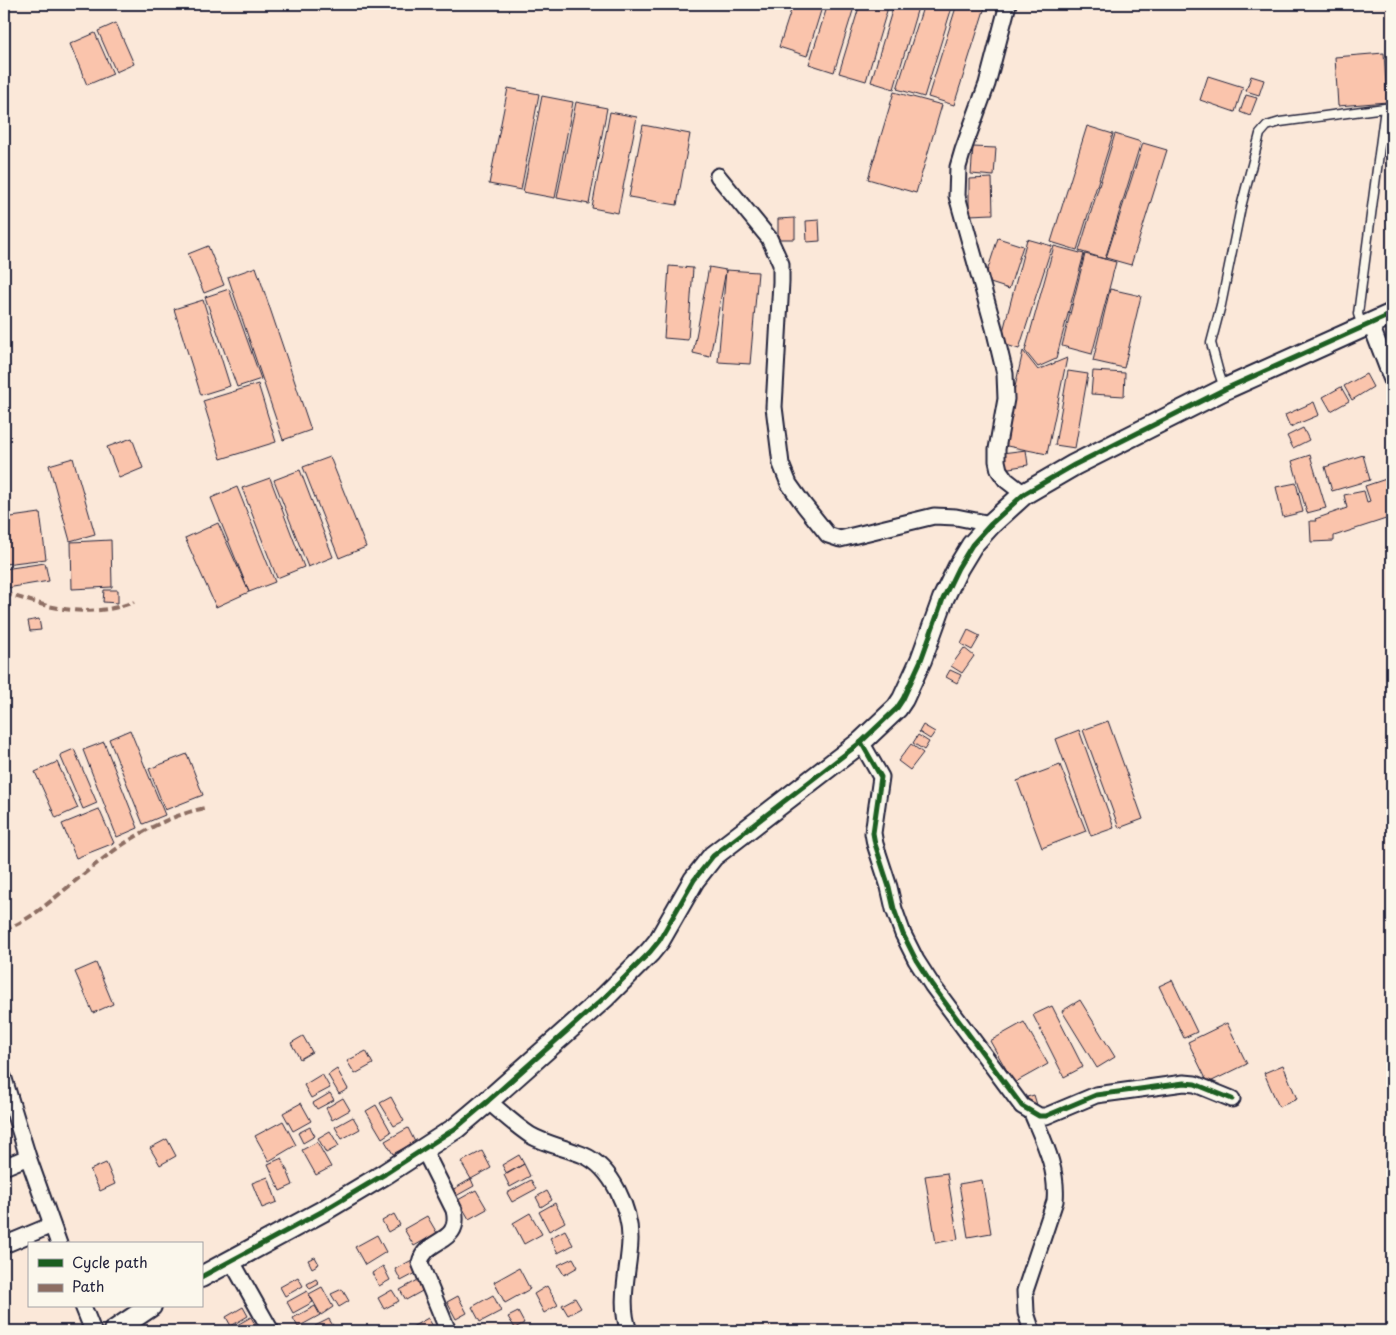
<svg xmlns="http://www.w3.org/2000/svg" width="1396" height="1335" viewBox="0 0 1396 1335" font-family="'Playpen Sans',sans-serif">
<rect width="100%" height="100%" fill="#fbe8d9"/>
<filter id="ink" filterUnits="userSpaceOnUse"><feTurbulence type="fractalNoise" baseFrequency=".02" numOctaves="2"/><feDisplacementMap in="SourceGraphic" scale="10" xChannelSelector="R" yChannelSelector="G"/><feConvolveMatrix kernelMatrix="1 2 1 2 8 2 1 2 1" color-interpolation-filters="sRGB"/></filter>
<g filter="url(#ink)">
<!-- building -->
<path fill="#fac4ac" stroke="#22223b" d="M793 4H823L807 56 779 47Z
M828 4H855L834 72 809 64Z
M860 4H889L866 81 839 73Z
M894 4H919L894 89 871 82Z
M924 4H953L924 97 897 89Z
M957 4H986L954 105 928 97Z
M116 23 134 64 116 72 98 31Z
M95 33 113 74 87 85 70 44Z
M1384 53 1387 102 1338 106 1335 57Z
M1208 76 1243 87 1235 112 1200 100Z
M1251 76 1264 80 1259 95 1246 91Z
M508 88 539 94 521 190 489 184Z
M894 92 942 105 916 193 868 179Z
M1246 95 1257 98 1250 116 1240 112Z
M542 96 573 102 555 198 523 192Z
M576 102 607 108 589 204 557 198Z
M610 112 637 117 618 213 592 208Z
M643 125 690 134 677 205 629 197Z
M1087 126 1113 134 1077 250 1051 242Z
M1115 134 1141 142 1105 259 1079 251Z
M1143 143 1167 150 1131 265 1106 258Z
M973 147 996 148 994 176 971 174Z
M992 178 993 214 969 215V179Z
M795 218V239H778V219Z
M819 220 820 241 807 242 806 221Z
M998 238 1023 246 1009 289 984 281Z
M1027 239 1052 246 1019 349 1000 343Z
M208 246 224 285 204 293 188 254Z
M1054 246 1084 254 1056 359 1038 367 1025 351Z
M1085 254 1116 262 1092 354 1062 346Z
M669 266 693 268 688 340 664 338Z
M256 267 311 430 283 440 228 277Z
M709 267 726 270 710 357 693 353Z
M726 270 758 272 750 364 718 362Z
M229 289 261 379 237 387 205 297Z
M1110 289 1141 296 1124 368 1093 361Z
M203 300 230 386 201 395 174 309Z
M1023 351 1038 370 1067 358 1047 454 1002 445Z
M1068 371 1088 374 1075 448 1055 445Z
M1093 371 1125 373 1124 396 1091 394Z
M1366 374 1373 387 1352 400 1344 386Z
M258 384 276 442 221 459 203 401Z
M1341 387 1349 401 1331 411 1323 397Z
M1314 402 1319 415 1290 427 1285 415Z
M1303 428 1309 440 1293 448 1287 436Z
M132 438 143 468 119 478 107 447Z
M1026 450 1028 465 1003 469 1002 453Z
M1310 455 1326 508 1307 513 1292 461Z
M1363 455 1370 480 1332 491 1325 467Z
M330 457 366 547 339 558 303 467Z
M73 458 95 534 70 541 49 465Z
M300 470 333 557 308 567 274 480Z
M1392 477V517L1334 536V541L1311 542 1310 521H1316L1315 519 1347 508 1344 495 1364 491 1367 502 1370 501 1365 486Z
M270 478 304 567 277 578 242 488Z
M1296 483 1303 512 1283 517 1276 487Z
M237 487 275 582 249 592 211 498Z
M40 513 46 559 5 564 4 518Z
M218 523 249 592 216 607 185 538Z
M111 540 112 587 72 589 71 542Z
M45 563 49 581 7 588 4 569Z
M104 590H118V603L103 602Z
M39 619 41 630 30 631 28 621Z
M968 630 980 636 972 650 961 644Z
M964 648 974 656 962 673 951 666Z
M950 670 961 675 957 683 946 677Z
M1108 721 1143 819 1119 828 1083 730Z
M923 725 935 732 930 739 919 732Z
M130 730 165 815 143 824 109 739Z
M1079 730 1114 828 1091 836 1056 739Z
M918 735 929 742 924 750 913 743Z
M104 742 138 828 117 837 83 750Z
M911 744 923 753 910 770 898 761Z
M74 749 97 803 83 809 60 755Z
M187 754 203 795 165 810 149 769Z
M57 762 78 808 56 818 35 772Z
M1060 765 1086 831 1042 848 1017 781Z
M99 809 114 843 76 858 62 824Z
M96 963 113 1004 93 1013 75 972Z
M1172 980 1197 1032 1184 1038 1159 986Z
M1080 1000 1115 1057 1097 1068 1062 1011Z
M1052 1006 1083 1067 1064 1077 1033 1015Z
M1024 1022 1048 1064 1014 1083 990 1041Z
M1227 1023 1247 1064 1208 1083 1188 1042Z
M303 1036 312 1052 300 1059 291 1043Z
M366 1051 373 1064 355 1074 347 1061Z
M1283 1065 1297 1099 1279 1107 1264 1073Z
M337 1069 348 1089 339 1094 328 1075Z
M322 1074 330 1088 311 1098 304 1085Z
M330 1093 334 1100 317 1109 313 1103Z
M1034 1095 1037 1105 1029 1106 1027 1097Z
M391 1097 404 1121 394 1126 380 1103Z
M343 1098 350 1110 332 1120 326 1108Z
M301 1103 311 1121 293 1131 283 1113Z
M376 1105 391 1132 382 1138 366 1111Z
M353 1117 360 1129 342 1139 335 1127Z
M283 1121 296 1145 269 1161 255 1136Z
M310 1127 315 1136 303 1143 298 1133Z
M408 1128 415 1142 393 1154 385 1141Z
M330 1131 339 1146 326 1153 318 1138Z
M167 1139 176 1156 160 1165 150 1148Z
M317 1142 331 1167 316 1175 302 1150Z
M482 1151 491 1168 471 1179 461 1162Z
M519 1155 524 1164 507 1174 502 1165Z
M282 1158 293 1185 280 1191 268 1164Z
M106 1163 115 1184 100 1191 90 1170Z
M524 1164 530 1176 510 1187 504 1175Z
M947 1173 958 1239 936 1243 925 1176Z
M268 1177 277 1202 262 1208 252 1183Z
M471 1179 474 1186 456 1196 452 1190Z
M531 1180 536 1189 512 1202 507 1193Z
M982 1180 991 1233 968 1237 959 1184Z
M476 1190 487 1209 469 1219 458 1200Z
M547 1191 552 1200 541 1207 536 1197Z
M555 1203 565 1222 549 1231 539 1212Z
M530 1213 542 1234 524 1244 513 1223Z
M394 1214 400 1225 388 1232 382 1221Z
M427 1216 437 1233 414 1246 404 1229Z
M565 1230 573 1245 558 1253 550 1238Z
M377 1235 386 1252 365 1265 355 1247Z
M315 1257 319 1264 312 1268 308 1260Z
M573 1258 578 1267 564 1275 558 1265Z
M412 1260 418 1272 401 1281 395 1269Z
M383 1266 390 1280 379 1286 372 1273Z
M519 1268 530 1289 505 1303 494 1282Z
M298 1277 303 1286 285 1296 280 1287Z
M316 1279 319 1284 310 1289 307 1284Z
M418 1280 424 1290 406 1300 400 1290Z
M547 1286 558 1305 544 1313 534 1294Z
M322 1287 333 1307 321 1315 309 1294Z
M342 1289 349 1301 339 1307 331 1294Z
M392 1290 399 1301 384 1309 378 1298Z
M307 1291 313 1302 293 1313 287 1302Z
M493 1295 501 1311 480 1322 472 1307Z
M458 1296 467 1313 456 1319 447 1302Z
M575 1298 581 1308 568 1315 562 1305Z
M315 1306 320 1315 298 1327 293 1318Z
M243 1307 248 1316 231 1326 226 1317Z
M518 1312 524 1323 515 1328 508 1317Z
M251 1317 258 1330 231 1331 230 1329Z
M428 1318 436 1331H405Z
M329 1319 336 1331H318L315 1326Z"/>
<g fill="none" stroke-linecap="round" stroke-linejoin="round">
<defs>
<path id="lane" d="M1362 326 1358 314 1385 108
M1224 388 1219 373 1211 343 1221 305 1241 207 1260 134 1267 126 1280 122 1392 107"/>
<path id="street" d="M1008 4 987 84 963 150 958 167 957 196 994 328 1005 374 1006 399 997 449V461L999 470 1006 480 1024 494
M718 176 769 238 781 264V282L774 407 781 464 789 484 804 505 828 535 840 539 934 516 956 517 991 524
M1371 325 1392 380
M861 742 881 777 873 833 875 844 889 887 894 909 903 934 916 960 932 985 1022 1106 1039 1116H1046L1096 1095 1184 1083 1195 1084 1232 1099
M4 1079 28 1157 59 1244
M488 1101C501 1112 515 1125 530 1135 545 1144 566 1148 583 1155 612 1167 631 1210 630 1241 629 1271 618 1302 629 1331
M1032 1113C1044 1142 1058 1169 1055 1201L1025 1291 1026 1313 1032 1331
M424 1150 454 1210C462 1245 425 1237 420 1263L448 1331
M4 1167 28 1157
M4 1245 52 1225
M231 1260 271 1331
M83 1306 93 1331"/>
<path id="secondary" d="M201 1277 323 1211 385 1174 456 1128 488 1101 605 997 650 952 659 941 694 880 713 856 861 742 897 708 903 699 921 660 943 599 958 568 972 545 991 524 1024 494 1074 465 1225 389 1392 314
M114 1331 151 1306"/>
</defs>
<!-- lane casing -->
<use href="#lane" stroke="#22223b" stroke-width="11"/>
<!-- street casing -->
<use href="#street" stroke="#22223b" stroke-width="19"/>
<!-- secondary casing -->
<use href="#secondary" stroke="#22223b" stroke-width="24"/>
<!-- lane -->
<use href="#lane" stroke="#fbf7ec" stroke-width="8"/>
<!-- street -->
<use href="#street" stroke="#fbf7ec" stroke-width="15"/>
<!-- secondary -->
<use href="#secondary" stroke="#fbf7ec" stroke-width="20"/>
<!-- quiet -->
<path stroke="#8d6e63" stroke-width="4" stroke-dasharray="8 4" stroke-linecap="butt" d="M4 594C21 597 37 604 53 607 81 613 108 612 134 602
M4 930C33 919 55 897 79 878 116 847 157 818 205 808"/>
<defs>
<path id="cycleway" d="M861 742 881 777 873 833 875 844 889 887 894 909 903 934 916 960 932 985 1022 1106 1039 1116H1046L1096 1095 1184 1083 1195 1084 1232 1099
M201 1277 323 1211 385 1174 456 1128 488 1101 605 997 650 952 659 941 694 880 713 856 861 742 897 708 903 699 921 660 943 599 958 568 972 545 991 524 1024 494 1074 465 1225 389 1392 314"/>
</defs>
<!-- cycleway casing -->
<use href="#cycleway" stroke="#fbf7ec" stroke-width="8"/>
<!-- cycleway -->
<use href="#cycleway" stroke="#1b5e20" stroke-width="5"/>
</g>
</g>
<!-- margin -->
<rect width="1396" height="1335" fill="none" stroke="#fbf7ec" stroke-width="20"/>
<rect x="10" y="10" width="1376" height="1315" fill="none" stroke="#22223b" stroke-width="2" filter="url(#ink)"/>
<!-- legend -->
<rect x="28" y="1242" width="175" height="65" fill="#fbf7ec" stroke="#a4a2a5"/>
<rect x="38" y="1259" width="25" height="8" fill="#1b5e20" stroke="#a4a2a5"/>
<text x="72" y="1268" font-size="15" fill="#22223b">Cycle path</text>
<rect x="38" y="1284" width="25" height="8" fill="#8d6e63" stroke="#a4a2a5"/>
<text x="72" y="1292" font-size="15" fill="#22223b">Path</text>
</svg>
